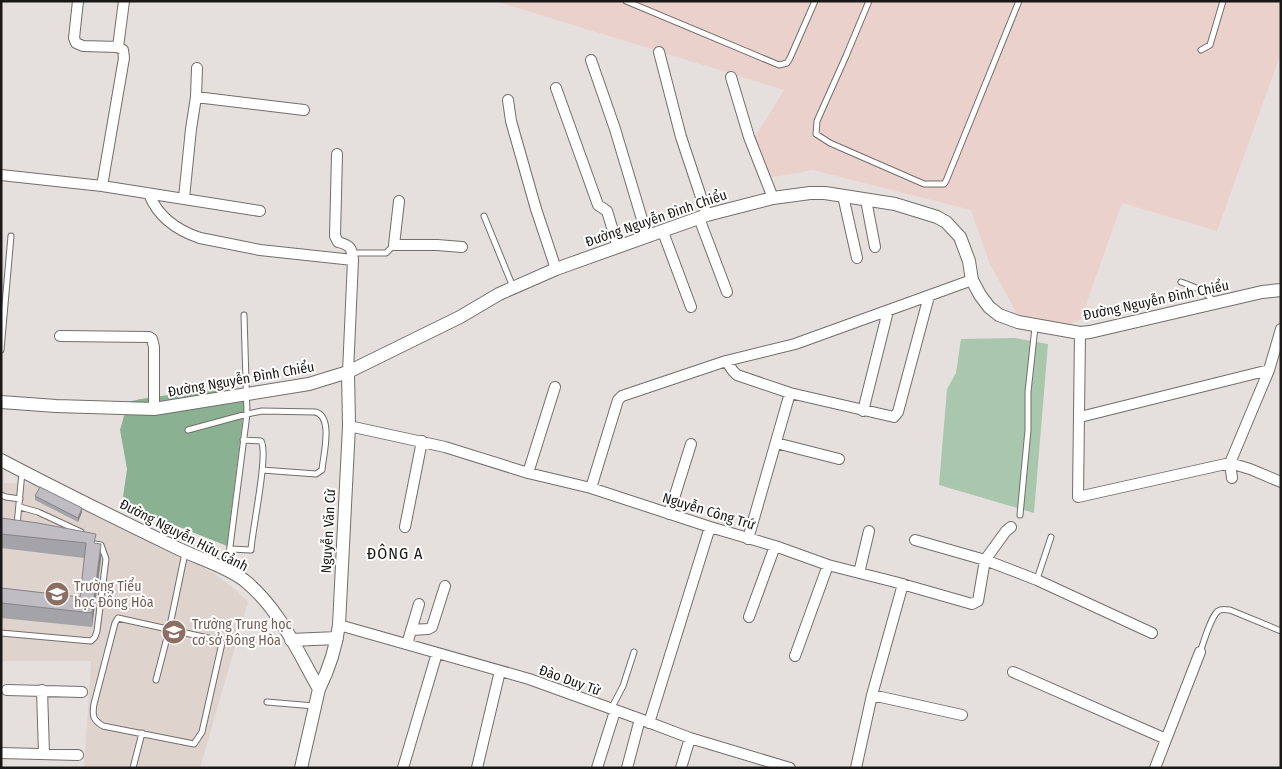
<svg xmlns="http://www.w3.org/2000/svg" width="1282" height="769" viewBox="0 0 1282 769" font-family="'Fira Sans Condensed',sans-serif">
<rect width="100%" height="100%" fill="#e5e0de"/>
<!-- industrial -->
<path fill="#ebd1cc" d="M495 1H1281V53L1217 231 1122 203 1081 319 1065 327 1018 316 989 262 971 210 813 170 768 178 749 146 784 90Z"/>
<!-- built -->
<path fill="#dfd3cd" d="M1 470 4 471V483L32 484 119 527 152 539 215 574 232 587 248 602 200 768H84L91 661H1Z"/>
<!-- green -->
<path fill="#a8c7ad" d="M1015 338 1048 344 1034 513 939 485 947 389 956 373 961 339Z"/>
<!-- forest -->
<path fill="#8ab292" d="M216 389 245 401 227 546 122 504 127 469 120 430 128 402C156 394 187 395 216 389Z"/>
<g fill="none" stroke-linecap="round" stroke-linejoin="round">
<defs>
<path id="service" d="M626 1 779 65 787 63 790 58 815 1
M869 1 846 56 817 121 816 134 830 143 924 184H944L946 181 1019 1
M1201 50 1210 45 1223 1
M484 216 513 287
M352 253H386L394 245
M1181 282C1195 287 1206 291 1215 303
M1 350 11 236
M188 430 247 414 262 411 315 412C334 416 323 456 322 470L316 474 262 470
M1 495 6 497 20 499
M20 507 38 512 81 532
M1020 515 1028 430V392L1035 327
M17 525 22 472
M230 549 251 550C252 530 269 453 261 441L243 440
M227 570 247 414 244 315
M1037 579 1051 537
M118 618 217 640 222 643 202 732 194 744 103 726C93 720 92 716 94 704L115 623Z
M1 633 91 641 95 637 97 631 106 559 101 545 95 544
M1200 652C1204 642 1210 618 1218 611 1222 608 1226 610 1230 610L1281 631
M156 680 169 630 185 553
M267 702 314 706
M611 709 623 686 634 652
M133 768 142 733"/>
<path id="minor" d="M78 1 74 38 76 43 83 46 118 47 124 1
M659 52 681 137 707 215
M591 60 615 129 647 236
M731 77 749 137 773 198
M556 88 598 205 607 211 618 247
M196 97 197 68
M508 100 511 121 536 209 556 269
M337 154 335 236 338 242C350 245 352 248 353 260L348 372
M1 175 102 186 260 211
M102 186 124 58 123 50 118 47
M149 194C158 217 176 230 200 238L260 250 353 260
M843 196 857 258
M184 198 191 129 196 97 304 110
M866 200 875 247
M399 201 394 245H437L462 247
M699 218 727 292
M663 232 691 307
M1080 333 1078 497 1230 463 1250 469 1281 482
M60 336 149 337 152 339 154 347V409
M726 361 733 371 737 375 790 393 894 417 898 412 929 296
M863 411 888 311
M1080 417 1269 370
M349 426 445 447 528 473 591 488 710 527 775 546 828 565 895 582 972 604 978 601 985 560 1006 531 1011 527
M776 443 839 459
M528 473 555 387
M1232 478 1230 463 1269 370 1281 329
M591 488 618 400 622 396 726 361 795 344 972 280
M669 514 691 444
M405 527 422 441
M748 539 790 393
M915 540 985 560 1037 580 1152 633
M859 573 869 531
M749 617 775 546
M339 625 529 679 640 719 690 738 790 768
M411 630 428 629 432 627 445 586
M407 644 419 604
M795 656 828 565
M1013 672 1166 739
M7 690 82 692
M42 690 44 754
M872 695 962 715
M649 723 710 527
M1 753 78 755
M403 768 437 653
M477 768 500 671
M597 768 615 711
M627 768 640 719
M681 768 690 738
M856 768 872 695 903 584
M1155 768 1200 652"/>
<path id="tertiary" d="M1 402 56 406 154 409 309 384 348 372 460 317 499 294 556 269 707 215 773 198 810 193H825L895 204 937 217 946 222 960 237 969 261 972 280 980 295 989 307 999 315 1018 322 1080 333 1090 332 1262 292 1281 290
M1 460C60 491 119 520 179 549 200 559 225 566 244 580 279 608 298 652 319 689L301 768
M291 640 337 638
M319 689C329 669 336 647 339 625L349 426 348 372"/>
</defs>
<!-- service casing -->
<use href="#service" stroke="#726e6c" stroke-width="7"/>
<!-- minor casing -->
<use href="#minor" stroke="#726e6c" stroke-width="12"/>
<!-- tertiary casing -->
<use href="#tertiary" stroke="#726e6c" stroke-width="14"/>
<!-- service -->
<use href="#service" stroke="#fff" stroke-width="5"/>
<!-- minor -->
<use href="#minor" stroke="#fff" stroke-width="10"/>
<!-- tertiary -->
<use href="#tertiary" stroke="#fff" stroke-width="12"/>
</g>
<!-- wall -->
<path fill="#a4a3a7" d="M35 496 82 512 78 522 35 500Z
M1 518 96 544 101 559 92 627 1 618V588L80 597 84 558 1 548Z"/>
<!-- shaded-wall -->
<path fill="#868488" d="M82 508V512L78 522V518Z
M101 544V559L92 627V613Z"/>
<!-- building -->
<path fill="#bfbdc2" stroke="#868488" d="M40 487 82 508 78 518 35 496Z
M1 518 38 523 96 534 94 543 101 544 92 613 1 603V588L80 597 86 543 1 534Z"/>
<!-- icons -->
<defs>
<symbol id="school-disc" viewBox="-11 -11 22 22"><circle r="9.5" fill="#8d6e63" stroke="#fff"/><path d="M0-5L7-2L0 1L-7-2ZM-4 1L0 2.5L4 1V4Q0 6-4 4Z" fill="#fff"/></symbol>
</defs>
<g fill-rule="evenodd">
<use href="#school-disc" x="43" y="580" width="28" height="28"/>
<use href="#school-disc" x="160" y="618" width="28" height="28"/>
</g>
<g text-anchor="middle" stroke-width="4" stroke-linejoin="round" paint-order="stroke">
<!-- street labels -->
<g font-size="14" fill="#1a1817" stroke="#fff">
<text transform="translate(656 218) rotate(-19)" y="5">Đường Nguyễn Đình Chiểu</text>
<text transform="translate(1156 300) rotate(-12)" y="5">Đường Nguyễn Đình Chiểu</text>
<text transform="translate(241 379) rotate(-10)" y="5">Đường Nguyễn Đình Chiểu</text>
<text transform="translate(709 511) rotate(17)" y="5">Nguyễn Công Trứ</text>
<text transform="translate(328 531) rotate(-87)" y="5">Nguyễn Văn Cừ</text>
<text transform="translate(184 535) rotate(27)" y="5">Đường Nguyễn Hữu Cảnh</text>
<text transform="translate(570 680) rotate(20)" y="5">Đào Duy Từ</text>
</g>
<!-- education labels -->
<g font-size="14" fill="#785e54" stroke="#fff" text-anchor="start">
<text x="74" y="591">Trường Tiểu<tspan x="74" dy="16">học Đông Hòa</tspan></text>
<text x="192" y="629">Trường Trung học<tspan x="192" dy="16">cơ sở Đông Hòa</tspan></text>
</g>
<!-- quarter labels -->
<g font-size="16" letter-spacing="1" fill="#1a1817" stroke="#fff">
<text x="395" y="559">ĐÔNG A</text>
</g>
</g>
<!-- border -->
<rect width="1282" height="769" fill="none" stroke="#1a1817" stroke-width="5"/>
</svg>
